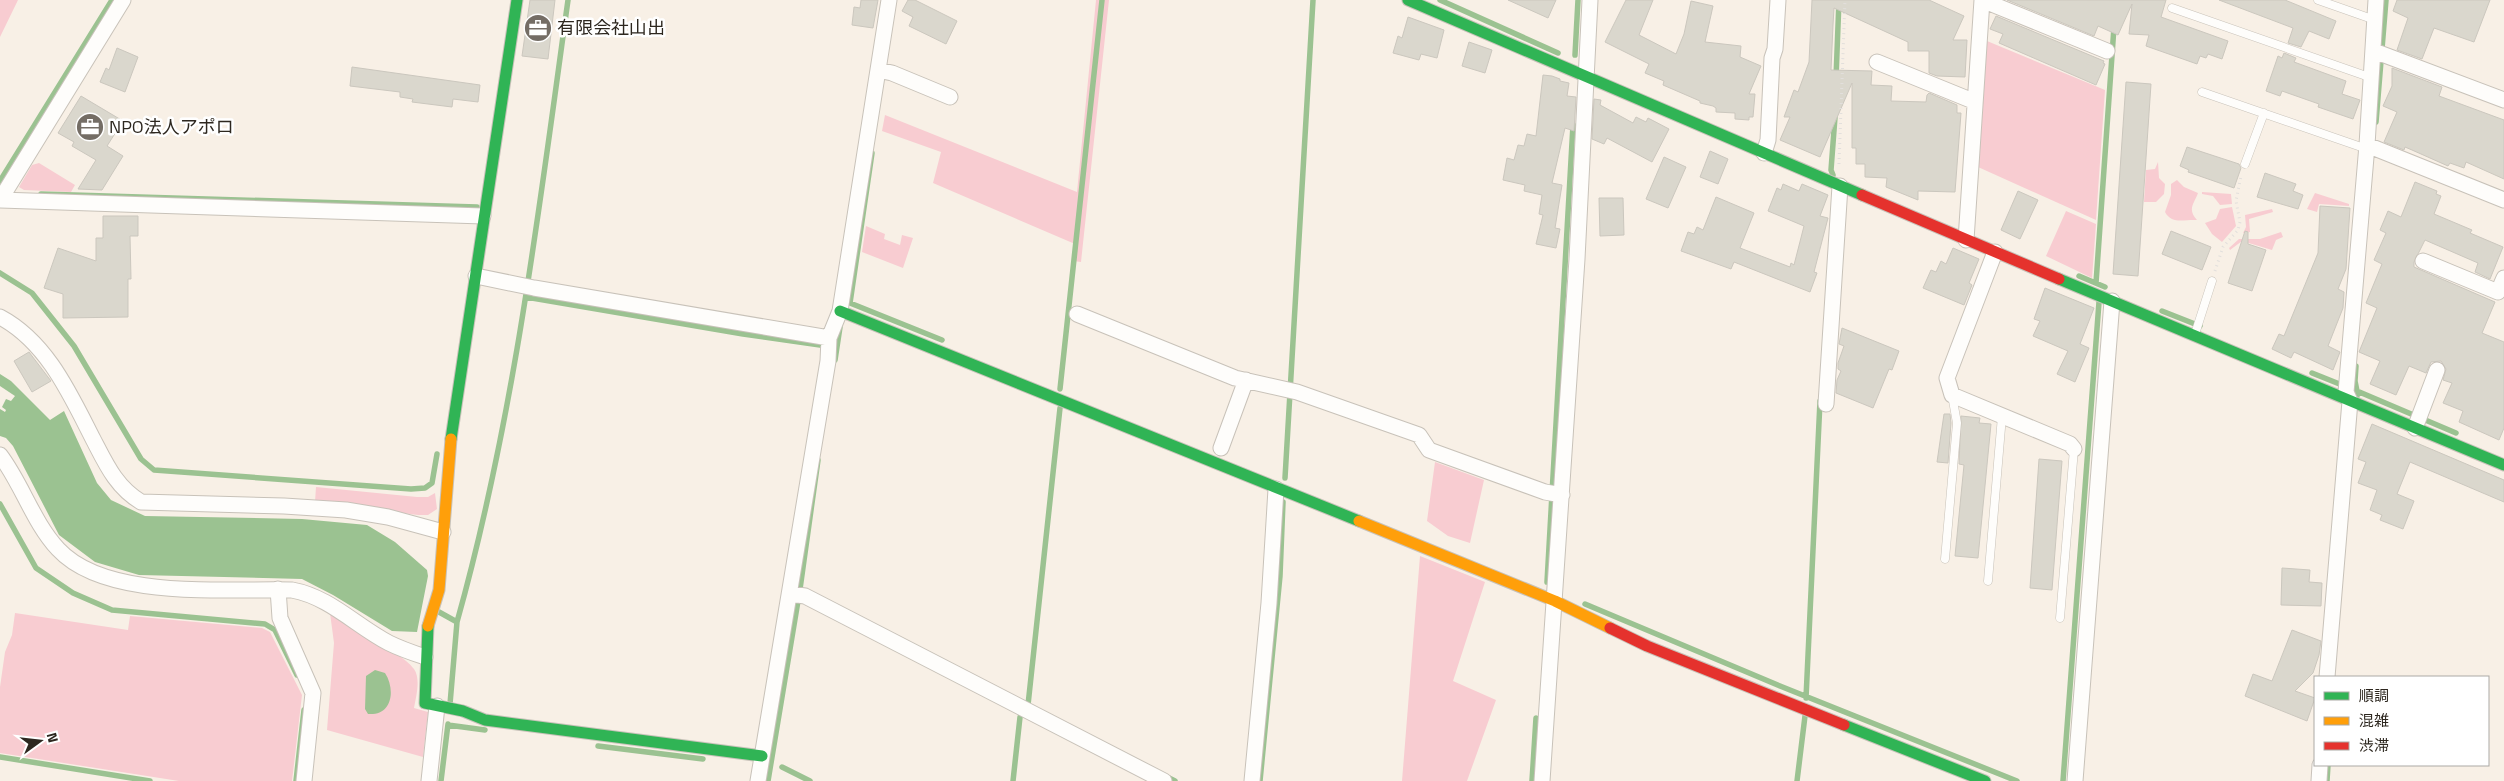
<svg xmlns="http://www.w3.org/2000/svg" width="2504" height="781" viewBox="0 0 2504 781" font-family="'Titillium Web','Noto Sans JP',sans-serif">
<rect width="100%" height="100%" fill="#f8f0e6"/>
<!-- green -->
<path fill="#f8ccd1" d="M0 0H18L0 37Z
M1096 0H1109L1081 262 1073 261 1075 244 933 183 941 152 882 131 885 115 1077 192Z
M1987 41 2105 90 2096 220 1978 167Z
M2158 162 2159 178 2165 184 2164 194 2156 202H2144L2146 170 2155 169Z
M39 163 75 185 71 192 24 190 19 187 32 165Z
M2177 180 2184 187 2198 193C2194 204 2187 209 2197 220 2185 219 2172 225 2165 212L2171 195V184Z
M2202 192 2231 194 2232 204 2220 205 2213 196 2202 194Z
M2315 193 2349 204V206L2319 204 2317 212 2307 209Z
M2232 207 2236 226 2222 242 2212 234 2205 223 2216 219 2220 209Z
M2272 209 2273 212 2249 219 2250 232 2243 233 2246 227 2245 215Z
M2066 211 2096 224 2092 278 2046 256Z
M866 226 885 234 884 239 900 245 902 235 913 238 903 268 862 252Z
M2281 232 2283 237 2276 240 2272 250 2242 241 2230 250 2229 248 2239 239H2260Z
M1435 462 1484 480 1470 543 1448 536 1427 521Z
M316 487 417 497H428L435 493 437 509 428 515H418L315 502Z
M1420 556 1485 582 1453 681 1496 700 1467 781H1402Z
M15 613 128 630 130 616 262 628 270 632 302 695 292 781H179L0 753V687L5 652 12 635Z
M330 613C347 623 405 655 414 669 421 679 416 697 414 708L428 712 423 757 327 730 334 643Z"/>
<!-- water -->
<path fill="#9bc291" d="M0 374 11 381 50 420 64 411 97 483 111 500 145 516 302 519 367 525 395 542 427 570 428 576 417 632 392 631 333 595 302 579 139 575 95 562 59 535 13 446 6 438 0 436V409L5 412 6 410 2 407 6 399 11 401 15 396 0 386Z
M375 670 385 673C396 690 392 716 368 714L365 709 366 676Z"/>
<g fill="none" stroke-linecap="round" stroke-linejoin="round">
<!-- stream -->
<path stroke="#9bc291" stroke-width="5.5" d="M1440 0 1558 53
M1575 55 1578 0
M1836 78 1839 0
M2376 122 2386 0
M872 153 850 303 942 340
M1833 175 1831 170 1835 117
M0 181 112 0
M41 194 477 207
M0 273 32 293 74 346 141 459 154 470 411 489 425 488 432 483 437 454
M2079 276 2105 287
M2096 283 2114 27
M526 297 743 334 827 346
M2162 311 2200 326
M835 360 840 327
M2356 366 2355 381 2357 391 2456 433
M2312 373 2357 391V396
M1060 389 1102 0
M1285 478 1313 0
M0 504 36 568 73 593 112 610 265 624 275 630 297 675
M1547 582 1573 125
M1585 604 1780 686 2017 781
M439 612 457 622 450 704
M457 622C514 419 539 209 568 0
M1806 698 1820 401
M1028 705 1060 408
M448 725 485 730
M598 746 703 759
M0 757 150 781
M782 767 810 781
M1165 776 1175 781
M296 781 304 710
M441 781 448 724
M768 781 800 589 818 460
M1013 781 1020 717
M1260 781 1280 576 1283 502
M1532 781 1536 718
M1797 781 1805 716
M2063 781 2099 302
M2327 781 2328 765"/>
</g>
<!-- building -->
<path fill="#dad7cd" stroke="#cbc7be" d="M530 0H555L548 59 522 56Z
M861 0H878L873 28 852 25 854 7 860 8Z
M908 0H915L957 21 946 44 909 26 913 17 902 11Z
M1508 0H1556L1548 18Z
M1626 0H1653L1639 35 1676 54 1684 34 1691 1 1713 6 1705 42 1741 46 1740 57 1761 66 1749 94H1755L1753 117H1749V120L1735 119V113L1716 112V108L1713 106 1700 103V101L1663 85 1664 81 1645 73 1649 64 1605 42Z
M1812 0H1929L1964 16 1953 40H1967L1965 77 1937 76 1929 73V51H1908V42L1834 8 1833 25 1831 70 1872 71 1871 85 1892 86 1891 101 1926 102 1927 95 1929 93 1957 105V113H1961L1955 192 1918 191V200L1886 187 1887 178 1865 177V164H1856V148H1852V83L1820 157 1780 140 1790 117H1784L1794 90 1798 92 1809 62Z
M2007 0H2166L2161 17 2228 41 2222 59 2208 54 2206 58 2200 56 2197 64 2146 46 2149 35 2129 34 2132 4 2118 35 2098 26 2094 36Z
M2219 0H2285L2336 21 2329 39 2309 31 2301 47 2288 43 2293 28Z
M2397 0H2490L2474 42 2434 28 2422 59 2397 50 2408 18 2393 11Z
M1996 16 2104 61 2103 63 2105 64 2096 85 1999 43 2003 34 1990 29Z
M1408 17 1444 30 1437 58 1421 54 1419 60 1393 53 1398 36 1402 38Z
M1469 42 1492 50 1485 73 1462 66Z
M117 48 138 57 125 92 100 82 106 68 109 70Z
M2284 53 2296 58 2294 62 2346 81 2342 94 2360 100 2353 119 2318 107 2319 104 2282 91 2280 96 2266 91 2278 56 2282 58Z
M352 67 480 85 478 102 453 99 452 107 412 102 413 99 400 97V92L350 86Z
M2392 68 2442 87 2439 96 2504 120V179L2466 162 2464 168 2450 163 2448 166 2412 150 2405 147 2404 150 2384 142 2397 112 2383 106 2392 86Z
M1543 75 1552 76 1560 79V81L1569 83 1567 96 1576 97 1574 131 1565 128 1552 183 1562 185 1555 228 1560 229 1556 248 1536 244 1543 215 1539 214 1542 195 1524 191 1525 185 1503 180 1507 158 1514 160 1518 145 1524 146 1527 134 1536 136Z
M2126 82 2151 84 2138 276 2113 274Z
M81 96 123 121 107 146 123 156 102 190 78 189 96 160 72 146 74 142 58 133Z
M1594 99 1601 100 1600 105 1633 123 1636 117 1646 122 1648 118 1669 129 1652 162 1607 138 1604 144 1592 139Z
M2187 147 2239 164 2241 168 2234 188 2188 172 2189 170 2180 166Z
M1710 151 1728 159 1718 184 1700 177Z
M1664 157 1686 167 1668 208 1646 199Z
M2265 173 2296 184 2293 191 2303 195 2298 209 2257 197Z
M2415 182 2437 191 2436 194 2441 196 2434 214 2472 230 2470 233 2503 247 2490 279 2475 272 2478 263 2425 240 2414 262V267L2495 302 2482 333 2504 342V428L2499 440 2459 422 2463 411 2443 403 2452 383 2443 380 2446 369 2441 361 2431 362 2426 373 2409 366 2396 395 2370 384 2380 361 2359 352 2377 308 2366 303 2382 264 2374 260 2386 233 2380 230 2388 211 2401 217Z
M1783 184 1799 191 1802 184 1828 195 1820 216 1828 218 1814 272 1817 273 1810 292 1734 262 1731 269 1681 251 1688 232 1694 234 1697 227 1703 230 1716 197 1754 213 1740 248 1790 267 1791 263 1794 265 1804 226 1768 211 1777 188 1781 190Z
M2018 191 2038 200 2020 239 2001 230Z
M1599 198H1623L1624 235 1600 236Z
M2320 206 2350 208 2346 269 2338 289 2344 292 2343 308 2328 346 2340 352 2333 370 2294 352 2291 358 2272 349 2279 334 2284 336 2318 253Z
M103 216H138V236H130L131 279H128V317L63 318V294L44 288 58 248 96 261V238H103Z
M2171 231 2211 247 2202 270 2162 254Z
M2245 231 2248 232V244L2266 250 2252 291 2228 283Z
M1953 248 1979 259 1969 283 1972 285 1964 305 1923 288 1931 270 1936 272 1941 261 1946 264Z
M2045 288 2094 308 2080 344 2089 348 2075 382 2057 374 2068 351 2033 336 2040 321 2034 319Z
M1842 328 1899 351 1892 370 1889 369 1873 408 1836 393 1837 380 1841 371 1838 369V363L1844 346 1839 344Z
M29 352 51 381 32 392 14 361Z
M1944 414H1950L1951 423 1948 463 1937 462Z
M1961 416 1980 418 1979 423 1991 424 1978 558 1955 556 1964 465 1959 464Z
M2372 424 2504 480V502L2410 462 2397 494 2414 501 2403 529 2380 520 2382 515 2370 510 2377 490 2358 483 2366 462 2358 459Z
M2039 459 2062 461 2052 590 2030 588Z
M2282 568 2310 570 2309 582 2322 583 2321 606 2281 605Z
M2292 630 2321 641 2319 655 2313 673 2295 691 2315 698 2307 721 2245 696 2253 674 2272 681Z"/>
<g fill="none" stroke-linecap="round" stroke-linejoin="round">
<defs>
<path id="lane" d="M2318 0 2375 20
M2172 8 2372 78
M2202 92 2367 149
M2245 164 2264 113
M2195 334 2212 281
M1945 559 1957 423 1952 395
M1988 581 2002 416
M2060 618 2074 449"/>
<path id="street" d="M2374 51 2504 100
M1877 62 1973 101
M878 70 892 73 950 97
M2367 145 2504 200
M1764 153 1768 140 1772 58 1775 49 1778 0
M0 200 483 216
M0 200 123 0
M1966 240 1982 0 2107 51
M1995 252 1947 378 1952 395 2070 444 2074 449
M2423 261 2498 292 2504 278
M476 276 534 288 829 338
M1077 314 1235 378 1297 392 1419 435 1429 450 1545 492 1562 495
M0 317C47 342 70 394 93 439 106 464 116 487 141 502L284 506 346 510 388 517 443 532
M1826 404 1840 186
M2415 428 2437 370
M1221 448 1246 380
M0 455C22 484 33 522 58 549 106 601 227 588 292 590 330 597 356 626 389 643 401 649 413 653 425 657
M278 589 280 618 313 693 304 781
M790 594 805 596 1164 781
M2327 677 2350 401 2346 392 2347 381 2367 145 2376 0
M429 781 437 706
M758 781 828 361 829 338 840 311 889 0
M1252 781 1269 603 1276 489
M1542 781 1577 259 1590 0
M2075 781 2112 301
M2319 781 2320 765"/>
<path id="fast" d="M1408 0 1862 195
M2059 279 2504 465
M840 311 1359 521
M451 439 517 0
M428 626 425 703 463 711 485 720 762 756
M1844 725 1985 781"/>
<path id="slow" d="M1359 521 1555 601 1610 628
M428 626 439 590 451 439"/>
<path id="jam" d="M1862 195 2059 279
M1610 628 1647 646 1844 725"/>
</defs>
<!-- lane casing -->
<use href="#lane" stroke="#c8c2b9" stroke-width="9"/>
<!-- street casing -->
<use href="#street" stroke="#c8c2b9" stroke-width="17"/>
<!-- fast casing -->
<use href="#fast" stroke="#c8c2b9" stroke-width="13"/>
<!-- slow casing -->
<use href="#slow" stroke="#c8c2b9" stroke-width="13"/>
<!-- jam casing -->
<use href="#jam" stroke="#c8c2b9" stroke-width="13"/>
<!-- path -->
<path stroke="#e2dfdc" stroke-width="3" stroke-dasharray="1 4" stroke-linecap="butt" d="M1839 164 1845 0
M2215 271 2223 247 2238 230 2240 222 2236 201 2241 176"/>
<!-- lane -->
<use href="#lane" stroke="#fefdfb" stroke-width="8"/>
<!-- street -->
<use href="#street" stroke="#fefdfb" stroke-width="15"/>
<!-- fast -->
<use href="#fast" stroke="#30b455" stroke-width="11"/>
<!-- slow -->
<use href="#slow" stroke="#ff9f0a" stroke-width="11"/>
<!-- jam -->
<use href="#jam" stroke="#e5322d" stroke-width="11"/>
</g>
<!-- icons -->
<defs>
<symbol id="office-disc" viewBox="-11 -11 22 22"><circle r="9.5" fill="#746d65" stroke="#fff"/><path d="M-6-3h4V-5.5h4V-3h4V5H-6ZM-1-4.5V-3h2v-1.5ZM-6 0V1H6V0Z" fill="#fff"/></symbol>
</defs>
<g fill-rule="evenodd">
<use href="#office-disc" x="522" y="12" width="32" height="32"/>
<use href="#office-disc" x="74" y="111" width="32" height="32"/>
</g>
<g text-anchor="middle" stroke-width="5" stroke-linejoin="round" paint-order="stroke">
<!-- poi labels -->
<g font-size="18" fill="#2d271f" stroke="#fff" text-anchor="start">
<text x="557" y="34">有限会社山出</text>
<text x="109" y="133">NPO法人アポロ</text>
</g>
</g>
<!-- legend -->
<rect x="2314" y="676" width="175" height="90" fill="#ffffff" stroke="#aba9a5"/>
<rect x="2324" y="692" width="25" height="8" fill="#30b455" stroke="#aba9a5"/>
<text x="2359" y="701" font-size="15" fill="#2d271f">順調</text>
<rect x="2324" y="717" width="25" height="8" fill="#ff9f0a" stroke="#aba9a5"/>
<text x="2359" y="726" font-size="15" fill="#2d271f">混雑</text>
<rect x="2324" y="742" width="25" height="8" fill="#e5322d" stroke="#aba9a5"/>
<text x="2359" y="751" font-size="15" fill="#2d271f">渋滞</text>
<!-- north arrow -->
<g transform="translate(40 741) rotate(75)" stroke="#ffffff" stroke-width="4" paint-order="stroke">
<path d="M0-4L9 19L0 12L-9 19Z" fill="#2d271f"/>
<text y="-8" font-size="14" font-weight="bold" text-anchor="middle" fill="#2d271f">N</text>
</g>
</svg>
